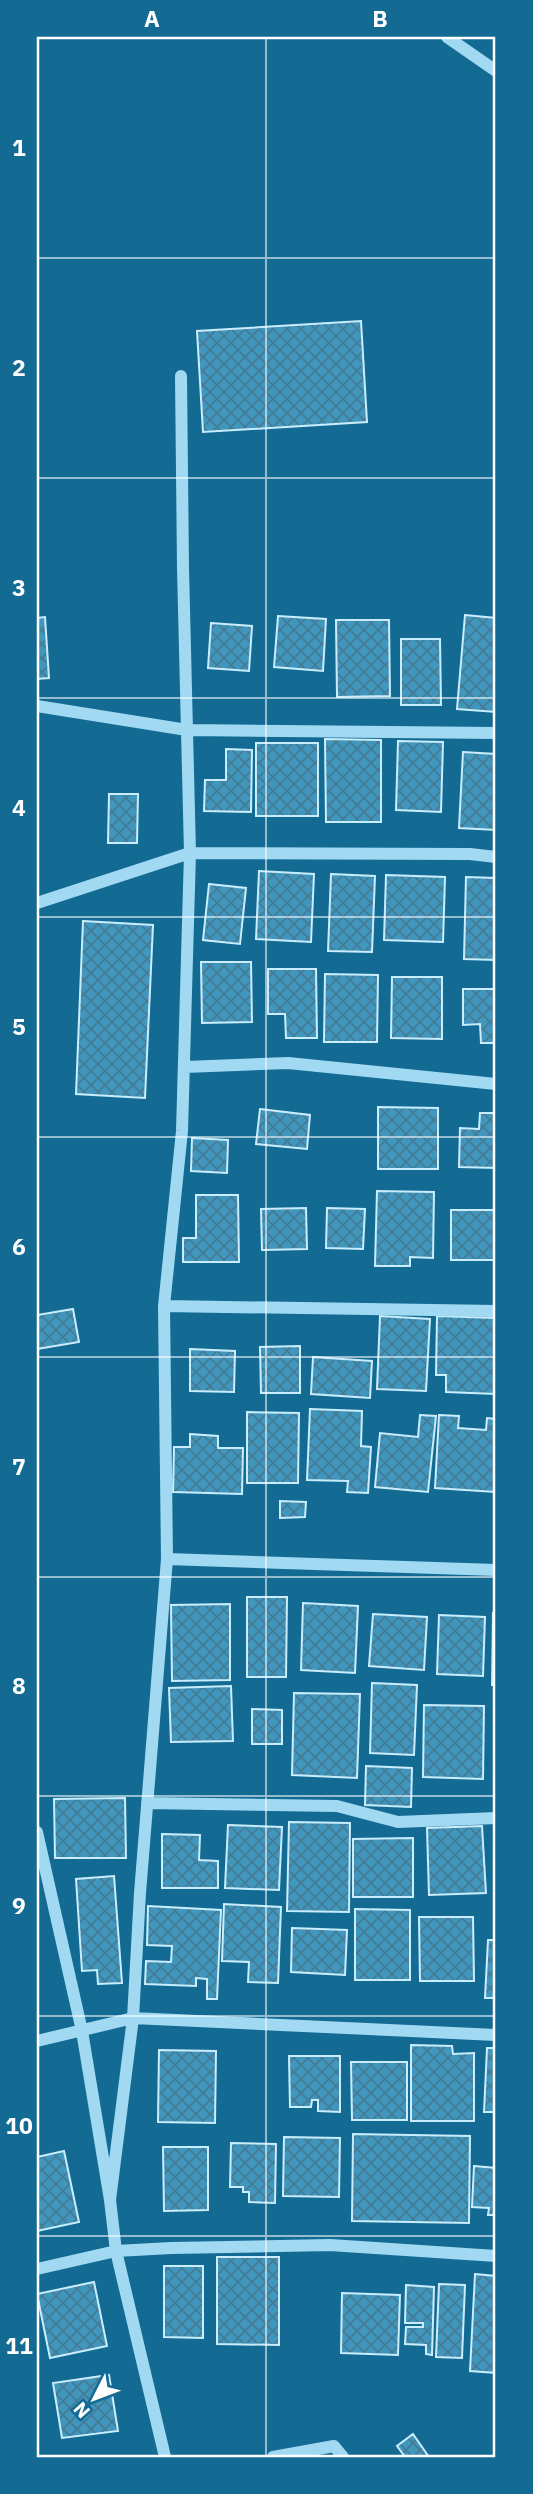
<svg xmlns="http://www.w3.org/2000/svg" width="533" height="2494" viewBox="0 0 533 2494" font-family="'IBM Plex Sans',sans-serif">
<defs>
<pattern id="building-cross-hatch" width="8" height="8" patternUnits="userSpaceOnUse" patternTransform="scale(1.75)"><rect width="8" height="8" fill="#4096bd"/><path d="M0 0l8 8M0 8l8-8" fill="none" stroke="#447c95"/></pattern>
</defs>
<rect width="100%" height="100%" fill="#136a93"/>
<!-- building -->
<path fill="url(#building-cross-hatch)" stroke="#c9edfd" stroke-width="2" d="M361 321 367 422 203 432 197 331Z
M465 615 496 618V712L457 709Z
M278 616 326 619 323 671 274 667Z
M45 617 49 678 37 679V618Z
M336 620H389L390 696 337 697Z
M211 623 252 626 249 671 208 668Z
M401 639H440L441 705H401Z
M325 739 381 740V822H326Z
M398 741 443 742 441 812 396 810Z
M256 743H318V816H256Z
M226 749 252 750 251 812 204 811 205 780H226Z
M463 752 496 754V830L459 828Z
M109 794H138L137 843H108Z
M259 871 314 874 311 942 256 939Z
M331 874 375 876 372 952 328 951Z
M386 875 445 877 443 942 384 940Z
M466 877 496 878V960L464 959Z
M209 884 246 888 240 944 203 940Z
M83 921 153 925 145 1098 76 1094Z
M201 962H251L252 1022 202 1023Z
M268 969H316L317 1038H286L285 1014H268Z
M325 974 378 975 377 1042H324Z
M392 977H442V1039L391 1038Z
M463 989H496V1043H481L480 1024 463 1025Z
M378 1107 438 1108V1169H378Z
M260 1109 310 1115 307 1149 256 1144Z
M480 1113H496V1168L459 1167 460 1128 479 1129Z
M192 1138 228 1140 227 1173 191 1171Z
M377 1191 434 1192 433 1258 410 1257V1266H375Z
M196 1195H238L239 1262H183V1238H196Z
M306 1208 307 1249 262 1250 261 1209Z
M327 1208 365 1209 363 1249 326 1248Z
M451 1210H496V1260H451Z
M73 1309 79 1342 37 1349V1315Z
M380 1316 430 1319 426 1391 377 1389Z
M437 1316 496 1318V1394L446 1392V1375H436Z
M300 1346V1393H261L260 1347Z
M190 1349 235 1351 234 1392 190 1391Z
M313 1357 372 1361 370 1398 311 1394Z
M310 1409 362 1411 361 1446 371 1447 368 1493 347 1492 348 1481 307 1480Z
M247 1412 299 1413 298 1483H247Z
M420 1415 436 1416 428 1492 375 1487 380 1433 418 1437Z
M439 1415 459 1416 458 1428 486 1430 487 1418 496 1419 495 1492 435 1488Z
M190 1434 218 1436V1448H243L242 1494 173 1492 174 1447H190Z
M280 1501 306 1502 305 1517 280 1518Z
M247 1597H287L286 1677H247Z
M303 1603 358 1606 355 1673 301 1670Z
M230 1604V1680L172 1681 171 1605Z
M493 1613H496V1685H492Z
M373 1614 427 1617 424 1670 369 1666Z
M439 1615 485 1617 483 1676 437 1674Z
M372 1683 417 1685 414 1755 370 1753Z
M231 1686 233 1741 171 1742 169 1688Z
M294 1693 360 1694 357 1778 292 1775Z
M424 1705 484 1706 483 1779 423 1777Z
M252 1709 282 1710V1744H252Z
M366 1766 412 1768 411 1807 365 1805Z
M125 1798 126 1858H55L54 1799Z
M289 1822 350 1823 349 1912 287 1911Z
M228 1825 282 1827 279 1890 225 1888Z
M482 1826 486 1893 429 1895 427 1828Z
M162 1834 200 1835 199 1860 218 1861V1888H162Z
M413 1838V1897H353V1839Z
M114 1876 122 1983 98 1984 97 1970 82 1971 76 1879Z
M224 1904 281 1907 278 1983 248 1982 249 1962 222 1961Z
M148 1906 221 1910 217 1999H207V1979L196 1978V1986L145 1984 146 1961 171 1962 172 1946 147 1945Z
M355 1909 410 1910V1980H355Z
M419 1917H473L474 1981H420Z
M292 1928 347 1930 345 1975 291 1972Z
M488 1940H496V1998H485Z
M411 2045 452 2046 453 2054 474 2053V2121H411Z
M487 2048H496V2112H484Z
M159 2050 216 2051 215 2123 158 2122Z
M289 2056H340V2112L318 2111V2100H312L311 2107H290Z
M351 2062H407V2120H352Z
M353 2134 470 2136 469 2223 352 2221Z
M284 2137 340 2138 339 2197 283 2196Z
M231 2143 276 2144 275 2203 249 2202V2192H243V2187H230Z
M163 2147H208V2210L164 2211Z
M64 2151 79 2222 37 2231V2157Z
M474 2166 496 2168V2215H488L489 2208 472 2207Z
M217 2257H279V2345L217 2344Z
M164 2266H203V2338L164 2337Z
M475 2274 496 2276V2373L470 2371Z
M94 2282 107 2346 50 2358 37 2294Z
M439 2284 465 2285 462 2358 436 2357Z
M406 2285 434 2287 432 2355 426 2354V2345L405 2344 406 2327H423V2323H405Z
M342 2293 400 2295 398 2355 341 2353Z
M109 2375 118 2431 62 2438 53 2383Z
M413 2434 429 2457H405L397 2446Z"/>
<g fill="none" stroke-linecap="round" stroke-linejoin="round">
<!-- minor -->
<path stroke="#a1d9f2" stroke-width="12" d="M447 37 496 71
M37 706 187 730 496 733
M37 903 190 853 470 854 496 857
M185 1067 288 1063 496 1084
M164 1306 496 1311
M167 1559 496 1570
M147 1803 337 1806 398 1822 496 1818
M37 1832 82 2031 110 2200 116 2251 165 2457
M37 2041 133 2018 496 2035
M110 2200 133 2018 140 1893 167 1559 164 1306 182 1131 190 853 183 568 181 376
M37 2269 116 2251 171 2248 330 2245 496 2256
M273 2457 334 2446 343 2457"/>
</g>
<!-- grid -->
<path fill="none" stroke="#fff" stroke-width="2" stroke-opacity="0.55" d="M266 37V2457M37 258H496M37 478H496M37 698H496M37 917H496M37 1137H496M37 1357H496M37 1577H496M37 1796H496M37 2016H496M37 2236H496"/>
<!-- border -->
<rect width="533" height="2494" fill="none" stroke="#136a93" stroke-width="77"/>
<!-- north arrow -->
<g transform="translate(94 2399) rotate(228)" stroke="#136a93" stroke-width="5" paint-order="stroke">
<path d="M0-5L12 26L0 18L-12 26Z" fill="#ffffff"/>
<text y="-10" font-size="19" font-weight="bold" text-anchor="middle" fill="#ffffff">N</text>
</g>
<rect x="38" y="38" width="456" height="2418" fill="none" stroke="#fff" stroke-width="2.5"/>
<g font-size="23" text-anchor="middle" font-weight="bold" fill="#fff">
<text x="152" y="27">A</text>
<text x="380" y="27">B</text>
<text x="19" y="156">1</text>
<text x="19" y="376">2</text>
<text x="19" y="596">3</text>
<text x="19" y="816">4</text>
<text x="19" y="1035">5</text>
<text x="19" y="1255">6</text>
<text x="19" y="1475">7</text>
<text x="19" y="1694">8</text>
<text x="19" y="1914">9</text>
<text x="19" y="2134">10</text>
<text x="19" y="2354">11</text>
</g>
</svg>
